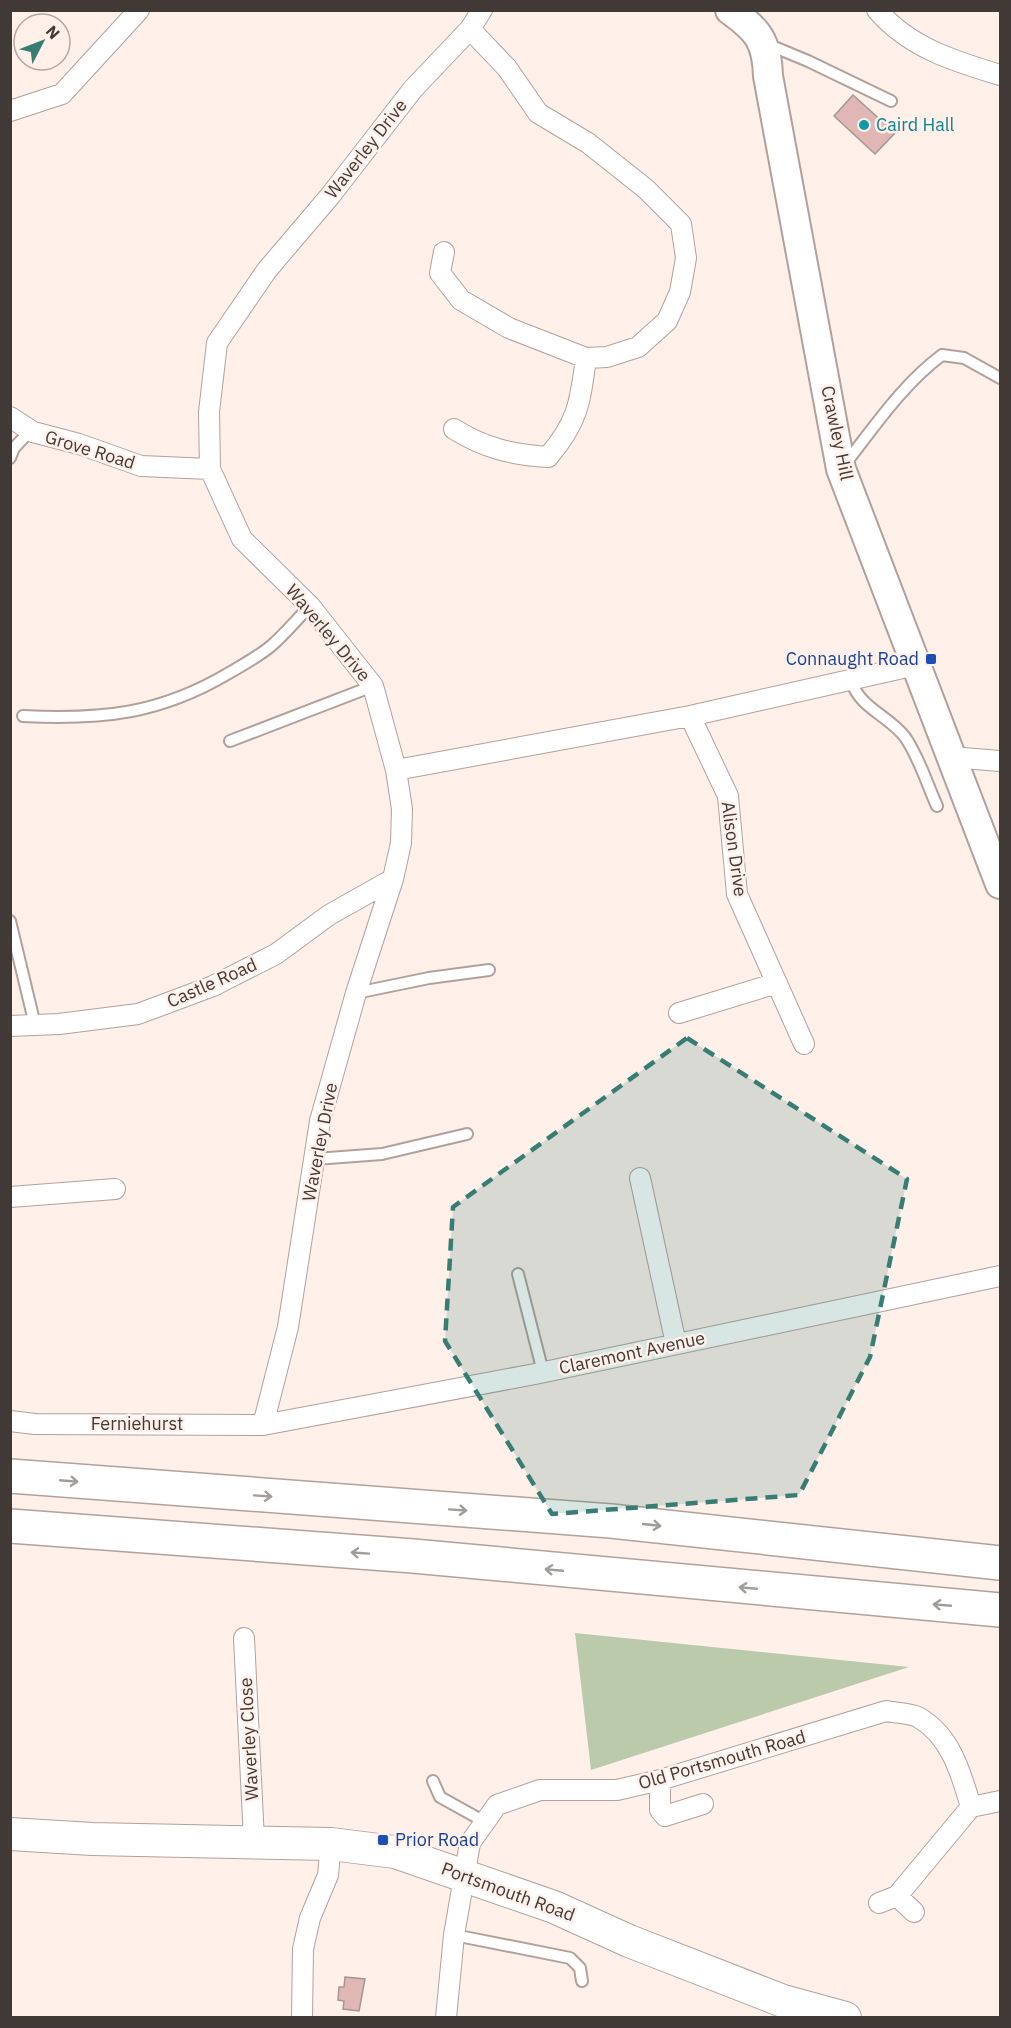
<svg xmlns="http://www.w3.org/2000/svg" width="1011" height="2028" viewBox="0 0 1011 2028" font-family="'IBM Plex Sans',sans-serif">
<rect width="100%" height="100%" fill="#fff0ea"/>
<!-- forest -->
<path fill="#bbcaaa" d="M575 1633 909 1667 591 1770Z"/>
<!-- building -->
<path fill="#e0b7b4" stroke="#a79593" stroke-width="1.5" d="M853 95 895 133 875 154 834 116Z
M345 1977 365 1979 359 2011 343 2009 344 2001 338 2000 339 1987H344Z"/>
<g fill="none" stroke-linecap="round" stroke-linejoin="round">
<defs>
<path id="lane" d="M767 44 808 61 891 101
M10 458 14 448 30 431
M845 464C875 426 903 384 942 355L964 358 1000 378
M851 680C859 708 888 715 905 737 919 757 927 784 937 806
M23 716C102 720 160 714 229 673 243 665 259 656 271 646 285 634 297 619 310 606
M230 741 373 686
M10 921 35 1025
M356 993 429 978 489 970
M315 1159 382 1154 467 1134
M518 1274 543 1372
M433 1781 440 1797 485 1822
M454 1935 570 1958 580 1968 582 1981"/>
<path id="street" d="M877 10C910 48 954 61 1000 75
M10 111 62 94 139 10
M444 252 440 273 461 300 509 328 586 358 607 357 638 347 667 321 680 292 686 258 681 224 646 189 588 143 538 113 507 68 470 29
M10 417 33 432 79 444 141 466 210 469
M454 429C484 448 513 455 548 457 578 422 580 403 586 358
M690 716 728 796 737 894 804 1044
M951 757 1000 761
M396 770 690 716 916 665
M679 1013 777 983
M10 1026 59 1024 138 1014 213 986 276 954 329 915 393 879
M640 1178 676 1344
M10 1197 115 1189
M10 1421 35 1424 263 1425 535 1374 1000 1276
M263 1425 288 1327 320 1121 356 993 393 879 401 843 402 809 396 770 373 686 310 606 242 539 210 469 209 412 217 343 267 270 330 196 413 89 470 29 482 10
M244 1638 254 1840
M660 1780V1810L665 1816 703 1804
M897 1896 971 1807
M879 1903 897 1896 914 1912
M302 2018 303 1949 310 1918 328 1875 331 1844
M446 2018 454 1935 470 1843 497 1805 540 1790H617L660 1780 886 1711C895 1713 909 1713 918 1717 951 1736 961 1773 971 1807L1000 1801"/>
<path id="secondary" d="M730 10C758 30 767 41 768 76L841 469 1000 884"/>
<path id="primary" d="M10 1834 92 1839 331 1844 395 1852 554 1907 629 1941 783 2001 845 2018"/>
<path id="highway" d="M10 1476 611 1521 1000 1563
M10 1526 413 1556 1000 1610"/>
</defs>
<!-- lane casing -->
<use href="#lane" stroke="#b2a19a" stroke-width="14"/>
<!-- street casing -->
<use href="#street" stroke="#b2a19a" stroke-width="22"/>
<!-- secondary casing -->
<use href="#secondary" stroke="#b2a19a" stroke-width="32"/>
<!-- primary casing -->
<use href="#primary" stroke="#b2a19a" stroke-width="34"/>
<!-- highway casing -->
<use href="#highway" stroke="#b2a19a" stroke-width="36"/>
<!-- lane -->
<use href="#lane" stroke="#fff" stroke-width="10"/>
<!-- street -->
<use href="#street" stroke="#fff" stroke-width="20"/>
<!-- secondary -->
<use href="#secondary" stroke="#fff" stroke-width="28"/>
<!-- primary -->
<use href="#primary" stroke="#fff" stroke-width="32"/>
<!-- highway -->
<use href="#highway" stroke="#fff" stroke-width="33"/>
</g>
<!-- one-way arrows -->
<defs><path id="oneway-shaft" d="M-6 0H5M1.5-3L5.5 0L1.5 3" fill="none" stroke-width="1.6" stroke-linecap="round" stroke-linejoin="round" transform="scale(1.5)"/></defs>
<g stroke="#a09c9a">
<use href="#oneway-shaft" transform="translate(69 1481) rotate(5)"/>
<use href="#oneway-shaft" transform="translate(263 1496) rotate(4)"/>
<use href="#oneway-shaft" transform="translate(458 1510) rotate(4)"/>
<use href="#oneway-shaft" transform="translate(652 1525) rotate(6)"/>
<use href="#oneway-shaft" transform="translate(360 1553) rotate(-176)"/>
<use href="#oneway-shaft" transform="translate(554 1570) rotate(-175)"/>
<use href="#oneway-shaft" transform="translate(748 1588) rotate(-175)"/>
<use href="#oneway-shaft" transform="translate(942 1605) rotate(-175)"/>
</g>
<!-- marked area -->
<path fill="#377d74" fill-opacity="0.2" stroke="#377d74" stroke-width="4.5" stroke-dasharray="12 8" stroke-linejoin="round" d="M687 1038 907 1179 870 1357 799 1495 552 1514 445 1341 453 1207Z"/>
<!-- markers -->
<circle fill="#0f9aa8" stroke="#fff0ea" stroke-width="2" cx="864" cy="125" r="6"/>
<g fill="#1a4fb4" stroke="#fff0ea" stroke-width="2">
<rect x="925" y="653" width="12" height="12" rx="3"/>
<rect x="377" y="1834" width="12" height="12" rx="3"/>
</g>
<g text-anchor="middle" stroke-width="5" stroke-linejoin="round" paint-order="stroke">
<!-- culture labels -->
<g font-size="18" fill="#0d838f" stroke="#fff0ea" text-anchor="start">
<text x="876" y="131">Caird Hall</text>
</g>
<!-- street labels -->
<g font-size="18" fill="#403936" stroke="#fff0ea">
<text transform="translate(366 149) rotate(-52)" y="6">Waverley Drive</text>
<text transform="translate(837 433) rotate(78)" y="6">Crawley Hill</text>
<text transform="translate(90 450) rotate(17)" y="6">Grove Road</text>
<text transform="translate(328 633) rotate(50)" y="6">Waverley Drive</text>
<text transform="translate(734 849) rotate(82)" y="6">Alison Drive</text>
<text transform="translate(212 983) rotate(-24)" y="6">Castle Road</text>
<text transform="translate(320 1142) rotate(-79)" y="6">Waverley Drive</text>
<text transform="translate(632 1353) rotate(-12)" y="6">Claremont Avenue</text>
<text x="137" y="1430">Ferniehurst</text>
<text transform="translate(249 1739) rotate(-93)" y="6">Waverley Close</text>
<text transform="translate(722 1760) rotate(-16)" y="6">Old Portsmouth Road</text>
<text transform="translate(508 1892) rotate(20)" y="6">Portsmouth Road</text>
</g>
<!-- transit labels -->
<g font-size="18" fill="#164399" stroke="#fff0ea" text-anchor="end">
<text x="919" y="665">Connaught Road</text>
<text x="395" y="1846" text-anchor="start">Prior Road</text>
</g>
</g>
<!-- border -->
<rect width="1011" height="2028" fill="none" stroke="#403936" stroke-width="24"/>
<!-- north arrow -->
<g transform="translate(42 42) rotate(48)"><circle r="28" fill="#fff0ea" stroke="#b3a7a2" stroke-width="1.5"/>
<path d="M0-4.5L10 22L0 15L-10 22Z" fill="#377d74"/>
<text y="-9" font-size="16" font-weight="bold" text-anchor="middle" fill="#403936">N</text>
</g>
</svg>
